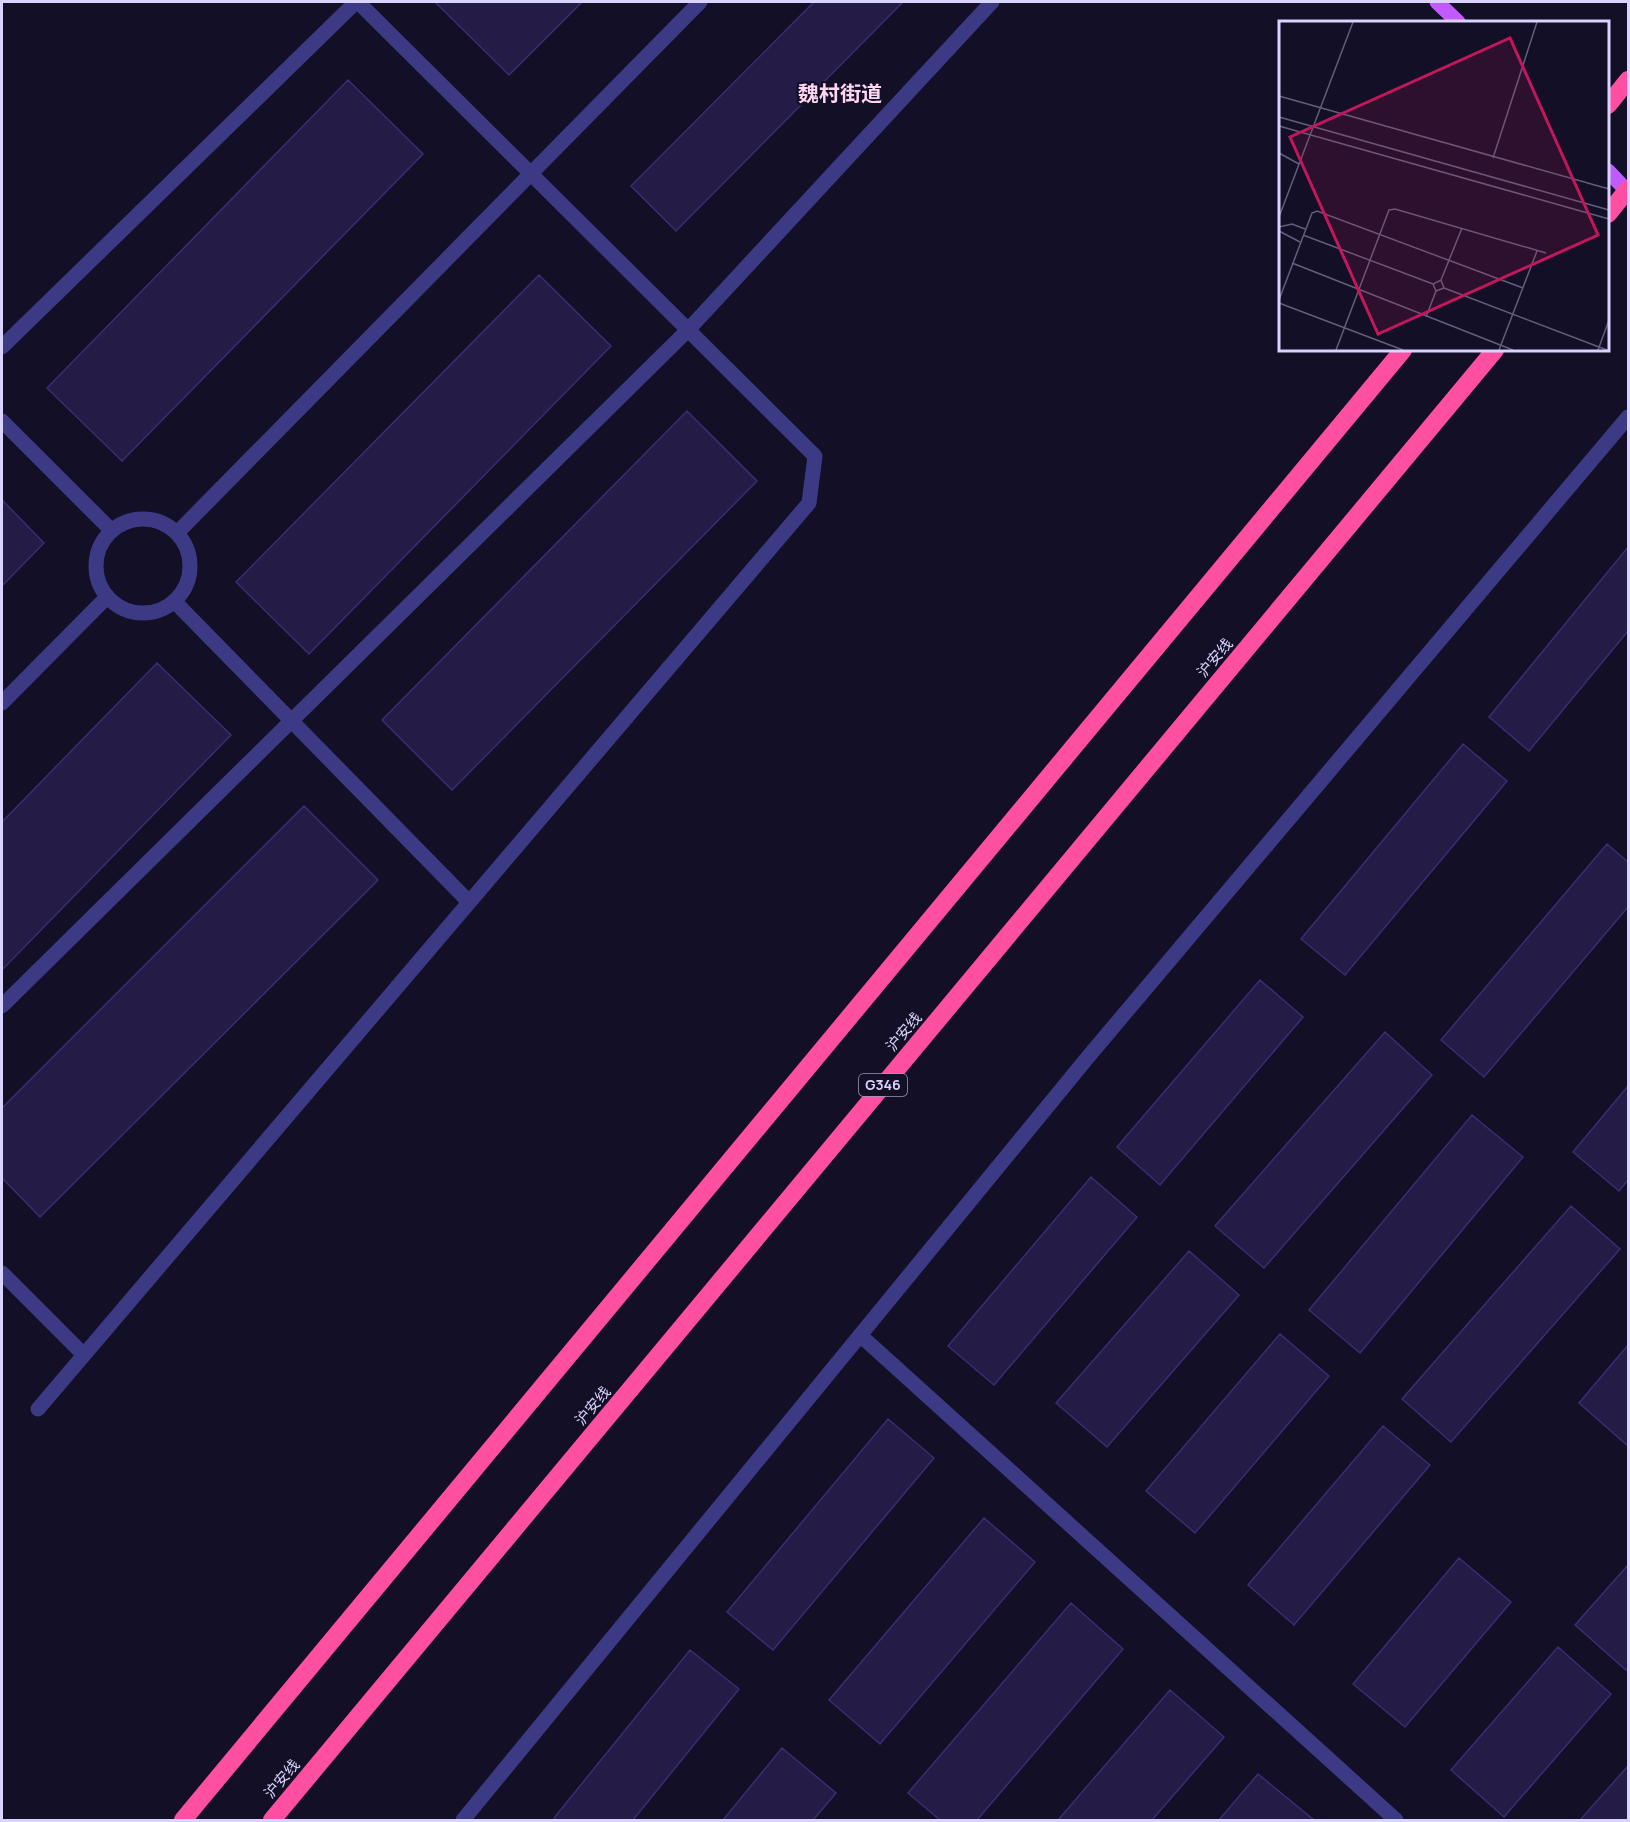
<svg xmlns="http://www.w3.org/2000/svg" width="1630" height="1822" viewBox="0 0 1630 1822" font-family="Manrope,'Noto Sans SC',sans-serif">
<rect width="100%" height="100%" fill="#130f26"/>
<!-- building -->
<path fill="#241b47" stroke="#3b2d73" stroke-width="1.5" d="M435 2H582L509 75Z
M814 2H903L676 231 631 186Z
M348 80 423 154 122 461 47 388Z
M539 275 611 346 309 654 236 582Z
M687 411 757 481 452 790 382 720Z
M2 500 44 543 2 586Z
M1628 547V631L1529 751 1489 717Z
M157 663 231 735 2 970V822Z
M1463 744 1507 781 1345 975 1301 939Z
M304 806 378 880 40 1217 2 1178V1108Z
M1607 844 1628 862V907L1484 1077 1441 1040Z
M1260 980 1303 1017 1160 1185 1117 1147Z
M1385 1032 1432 1075 1264 1268 1215 1226Z
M1628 1086V1180L1619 1191 1573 1152Z
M1472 1115 1523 1157 1360 1353 1309 1310Z
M1091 1177 1137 1217 994 1385 948 1346Z
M1571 1206 1620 1249 1451 1442 1402 1399Z
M1189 1251 1239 1295 1107 1447 1056 1403Z
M1280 1334 1329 1376 1195 1533 1146 1491Z
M1628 1345V1446L1579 1403Z
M888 1419 934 1458 773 1650 727 1612Z
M1383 1426 1430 1465 1294 1625 1248 1585Z
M984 1518 1035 1562 880 1744 829 1700Z
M1459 1558 1511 1602 1405 1727 1353 1684Z
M1628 1565V1667L1626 1670 1575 1625Z
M1071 1603 1123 1649 977 1820H940L908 1793Z
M1558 1647 1611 1694 1504 1817 1451 1770Z
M690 1650 739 1689 633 1820H557L554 1818Z
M1170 1690 1224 1737 1152 1820H1058Z
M782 1748 836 1793 813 1820H723Z
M1628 1766V1820H1580Z
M1258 1774 1314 1820H1219Z"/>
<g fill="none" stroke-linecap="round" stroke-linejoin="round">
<!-- minor -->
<path stroke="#3d3a85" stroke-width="15" d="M2 347 356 2
M2 421 112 531
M96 566a47 47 0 1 1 94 0a47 47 0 1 1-94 0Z
M177 533 700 2
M175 602 469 902
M2 703 107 597
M2 1006 688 330 992 2
M2 1273 84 1355
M860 1335 1396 1820
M38 1409 809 503 815 456 358 2
M463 1820 1088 1057 1628 417"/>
<!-- major -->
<path stroke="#c25bff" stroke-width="15" d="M1437 2 1458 22
M1608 171 1628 192"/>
<!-- highway -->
<path stroke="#ff4fa3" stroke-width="18" d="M1608 105 1628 80
M1608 214 1628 189
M183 1820 1403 350
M272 1820 1495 350"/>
</g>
<g text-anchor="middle" stroke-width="4.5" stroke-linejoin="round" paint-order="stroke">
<!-- shield labels -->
<rect fill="#130f26" stroke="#9e99be" stroke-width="1.5" x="859" y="1074" width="48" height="22" rx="4.5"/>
<g font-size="14" font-weight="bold" fill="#d9d4ff">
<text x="883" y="1090">G346</text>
</g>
<!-- street labels -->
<g font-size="15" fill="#d9d4ff" stroke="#130f26">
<text transform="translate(1215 658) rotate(-50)" y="5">沪安线</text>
<text transform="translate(904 1032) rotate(-50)" y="5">沪安线</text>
<text transform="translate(593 1406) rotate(-50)" y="5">沪安线</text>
<text transform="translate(282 1779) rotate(-50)" y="5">沪安线</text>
</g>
<!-- district labels -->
<g font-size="21" font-weight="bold" fill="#ffd6f0" stroke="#130f26">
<text x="840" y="101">魏村街道</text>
</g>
</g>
<!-- overview -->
<g transform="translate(1279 21)">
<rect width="330" height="330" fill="#130f26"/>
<path fill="none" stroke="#625e7d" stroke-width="1.5" d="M0 75 330 168M0 96 330 189M0 105 330 198M0 132 20 143M214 137 258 1M0 196 74 1M0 206 13 203 26 208M0 210 21 221M24 214 154 263M13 242 234 329M162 259 183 207M165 267 328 329M0 279 33 192 38 190 244 267M0 282 124 329M147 296 157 270 154 263 162 259 165 267 157 270M57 329 110 189 116 188 267 232M220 329 258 230M319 329 330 299"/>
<path fill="#c2185b" fill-opacity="0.15" stroke="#c2185b" stroke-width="3" d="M231 17 319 214 99 313 11 116Z"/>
<rect width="330" height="330" fill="none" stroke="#d9d4ff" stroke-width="3"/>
</g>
<!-- border -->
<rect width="1630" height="1822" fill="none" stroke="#d9d4ff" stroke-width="6"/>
</svg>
